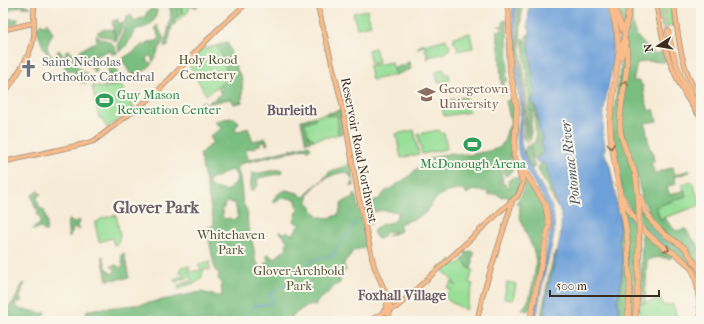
<svg xmlns="http://www.w3.org/2000/svg" width="704" height="324" viewBox="0 0 704 324" font-family="'IM FELL French Canon',serif">
<rect width="100%" height="100%" fill="#fbf7ec"/>
<filter id="ink" filterUnits="userSpaceOnUse"><feTurbulence type="fractalNoise" baseFrequency=".025" numOctaves="2"/><feDisplacementMap in="SourceGraphic" scale="8" xChannelSelector="R" yChannelSelector="G"/><feConvolveMatrix kernelMatrix="1 2 1 2 8 2 1 2 1" color-interpolation-filters="sRGB"/></filter>
<filter id="wash" filterUnits="userSpaceOnUse"><feTurbulence type="fractalNoise" baseFrequency=".012" numOctaves="4" result="noise"/><feDisplacementMap in="SourceGraphic" scale="16" xChannelSelector="R" yChannelSelector="G"/><feGaussianBlur stdDeviation="0.9" result="paint"/><feColorMatrix in="noise" values="0 0 0 0 0 0 0 0 0 0 0 0 0 0 0 0 0 1.4 0 .05"/><feComposite in="paint" operator="in"/></filter>
<g filter="url(#wash)">
<rect width="100%" height="100%" fill="#f6ebd6"/>
<!-- green -->
<path fill="#98df98" stroke="#6a845b" d="M169 3H201L197 7 190 6 189 11 173 25Z
M658 3 673 8 674 25 664 28 662 27 659 14Z
M367 10 371 25 357 28 353 13Z
M470 33 473 48 457 51 458 47 452 41 455 39 454 37Z
M446 39 447 42 450 45 449 50 446 53 428 57V60L427 55 428 56V52L426 53 425 49H427L424 46 417 48 423 43 425 45Z
M226 43H228L233 62 242 79V102L234 104 232 98 226 100 218 86 206 95 188 63 200 50Z
M375 48 379 62 371 64 368 50Z
M392 62 395 75 372 80 369 66Z
M442 69 444 70 445 74H449L450 80 448 81 438 82 436 73 437 71Z
M121 85 134 108 107 128 101 118H99L92 86 105 88Z
M466 97 469 112 444 116 441 102Z
M341 110 345 133 306 142 301 120Z
M414 130 419 154 401 158 396 134Z
M439 130 441 134 444 133 447 149 422 154 418 134Z
M690 181 692 182 701 205 660 219 656 206 686 196 682 185Z
M116 215 120 235 118 244 114 245 112 238 99 242 95 223 103 218Z
M452 259 457 265 464 260 468 268 473 270 469 283 473 284 466 310 449 301 444 296 451 289 450 290 447 287 452 282 455 286 456 285 442 269Z
M209 261 210 270 204 269C200 290 189 280 179 290L178 285 192 281 190 277 175 282 174 279 184 276 183 272H180L179 269 181 267 189 266 190 269 188 270V272L202 270 199 267V264L206 262 208 263Z
M507 282 516 284 513 300 504 299Z
M661 299 663 306 673 304 678 321H637L640 304Z"/>
<!-- forest -->
<path fill="#7abe80" stroke="#5a744f" fill-rule="evenodd" d="M10 3C19 3 24 4 31 7H22L20 5 19 7 17 6 16 8H11L9 12 6 13V15L10 19H18L17 23 9 26 11 25 8 21 4 22 5 26 3 27V14Z
M170 3H198L199 5 196 7 191 4 186 6 179 4 184 12 181 14 180 10 177 8 176 9 179 16 173 19 175 24C168 28 172 39 167 43L169 45 166 47 164 46 170 23 171 10Z
M615 3H629L624 30Z
M631 3H633C630 32 634 35 655 54L665 51 667 60 665 62 646 61 637 63 633 81H640L641 85 643 86 644 96 649 111 654 109 657 121 645 123 650 150H652L654 162 651 163 654 171 652 172 653 174 673 167 675 175 689 170 690 172 674 177 676 184 669 186 667 187 670 195 684 190 686 196 656 207 660 219 664 218 676 231 686 229C690 238 692 237 697 244 703 251 701 262 701 270L692 256 665 233 652 219 642 198 638 180 623 134 622 120 624 99 625 36Z
M518 4H522L520 45 526 88 527 143 523 137 525 105 518 46Z
M151 9 157 10C156 24 147 28 136 29 131 37 128 47 119 52L118 44 123 33 126 18 131 15 134 21 145 17 147 12Z
M118 19V24L123 22V24L116 42 109 37 101 36 97 33 99 31 106 29 108 30 109 29 113 30 116 41 112 21Z
M507 20 508 71 506 75 508 81H503L505 91 502 94C500 73 501 51 496 31L504 30V28L498 26H503V21Z
M41 23 44 26 47 22 53 34C49 38 53 34 50 39 42 53 54 54 58 64H55C45 53 40 42 37 27Z
M157 25 164 39 153 62 151 56H149L146 59 148 62 152 63C148 70 139 75 131 75L122 59 136 50 143 44 147 46 148 42 157 41 160 37 157 35 158 31 155 30Z
M529 34 535 96 532 99C537 109 539 135 544 139H542L539 145 543 150V153L534 159 533 158 530 145 532 143 534 144 536 137 534 113 532 110 531 138 530 141C526 132 529 112 529 101 529 93 528 86 527 79L529 77 528 73 527 76 522 39 523 38 525 44 526 36Z
M96 35C105 43 112 37 117 53L112 54 110 51H107L90 59 92 67H95L97 70 96 73 91 68 89 61H80L77 54 83 49 97 41Z
M625 42 626 49 619 122 636 184 637 221 623 196 613 148 612 120Z
M225 43 228 44 233 61 242 80V102L234 104 232 100 229 99 202 105 200 103 205 100 204 102 206 104 209 103 211 100H216L215 98 221 94 219 90 222 91 224 89 222 86 216 88 227 79C227 69 223 52 215 46Z
M58 50 61 52 63 56 66 55V51L69 50 73 54 72 62 89 76 90 80 88 83C77 84 77 77 72 70L65 71C65 63 65 60 57 55Z
M407 62H409L411 69 395 75 394 68 407 64Z
M111 64 115 65 119 80H122L120 76 123 74 124 77H128V80L120 84 103 86 107 84 109 81 107 74 109 70 107 68Z
M513 98C516 114 515 132 512 148 511 153 509 155 510 160L513 163V160L511 157 512 153 516 166 508 175 505 176 502 169H500L503 181H498L500 183H504L508 188 509 187 508 181 513 177 519 178C521 187 517 196 509 201L507 196 502 197 496 194 492 195 489 193V196L486 190 484 192 481 190 479 191 473 190 466 194 464 189 460 191 459 190 447 192 440 195 432 203 425 213 417 218 399 224 401 231 387 236 395 231H391L385 233 384 236 379 239 376 237 373 231 382 224 394 222 399 212C390 211 379 209 371 213L369 211 372 223 369 225 368 224 364 204 379 199 385 192 407 178 423 163 429 159 441 155 452 153 461 155 466 154 468 155 489 151 499 148 504 142 507 131 511 123 506 101Z
M340 110 344 132 338 134 337 115 327 116 326 114Z
M315 116 316 119 304 123 307 129V133L309 135 308 137 313 138 314 140 306 142 301 121Z
M229 118H234L239 122 235 129 236 132 248 128 253 141 266 138 268 144 265 145 267 141 260 142V145L255 146V148L246 149 248 160 309 145 311 148 308 150 305 148 244 163 240 164 237 169 240 177 243 203 247 211 248 227 254 249 255 259 262 271 266 268 265 262 269 261 266 256 267 254H269L272 258H275L287 248 286 244 288 242 279 231 283 233 288 232 293 235 296 229 299 225 298 223H296L294 221 298 209 296 200C291 197 286 199 280 198L274 203 272 201 278 194 286 190 298 193 304 198 310 190 323 180 329 172 348 165 350 159 354 186H350L353 181 348 173C336 169 305 188 308 201 309 207 315 212 319 217L330 218 339 214 342 203 347 200 353 199 355 193 367 247 354 250 344 263V266L346 270 340 275V283L336 285 323 297 320 298 316 304V306L310 304 308 307 306 306 292 316 291 321H93L91 317 86 315 87 310 143 304 201 292 217 296H222L221 282 218 278 219 273 215 270 207 229V228L213 226 214 224 200 154 213 142 210 136 221 129V127L218 126 215 121ZM232 170C242 178 234 186 226 191L210 187 208 181 209 180C218 179 223 172 232 170ZM227 202 235 203 238 218 232 220 230 218 225 219 222 216 224 212H221V209L224 208 225 203Z
M527 145H528L535 167 533 168H531L524 151Z
M541 162 546 166 550 185 557 207 538 169Z
M281 169 283 173 259 178 257 180 258 186C256 188 253 191 250 190L252 172 254 174Z
M525 175 542 202 545 214 547 231 542 245 543 249 531 308 528 311 522 309C529 302 530 296 532 287 534 277 537 266 535 256 533 243 514 216 521 204L517 205 516 203 523 192Z
M38 191 41 194 37 197 39 207 44 210 47 223 46 231 45 232 41 228 33 230V228L39 225 41 220 37 213 39 209 35 208 33 199 32 197V195Z
M622 202 637 224 638 254 633 321H630L631 302Z
M640 209C646 213 649 220 654 225 671 238 693 253 701 274 703 281 701 303 701 311L694 273 658 242 640 225Z
M621 217 625 231 628 285 626 321H617L619 308 617 300 620 292 623 261 619 242 620 218Z
M69 219 73 223 79 220 80 222 77 225 80 229 79 230 75 227 72 230 73 232 71 234 70 237H68C69 231 66 224 69 219Z
M642 231 658 248 673 256 669 259C660 256 656 257 647 261L645 303 640 304Z
M464 251 468 253 470 251 475 253 471 260 473 261 471 269 462 260 466 255Z
M555 252 556 253C551 275 547 298 543 321H540L549 274Z
M124 253 129 278 107 280 102 256H103L106 267 111 274 116 271 111 266 117 265 118 268 123 266 121 255Z
M24 283 25 285 23 286 21 295H19L22 301 19 303 17 300 15 306 22 310H28L41 313 46 312V314L38 321H3V307C16 308 17 290 24 283Z"/>
<!-- water -->
<path fill="#6ea0d9" stroke="#54657c" d="M512 3H516V6C516 21 515 36 517 51 519 68 522 85 523 103 524 118 518 135 523 151 530 175 552 193 554 219 556 235 550 252 546 267 542 285 539 303 536 321H532L550 233C555 202 528 182 519 155 514 137 522 118 520 100 518 90 514 80 513 70 511 48 513 25 512 3Z
M529 3H606V5L612 29 613 62 604 108 603 133 605 148 604 152 610 167 614 188V190L616 192C615 194 617 209 618 212 619 213 621 215 621 217L620 218 619 242 623 261 620 292 617 299 619 308 617 321H543C545 309 546 296 549 284 554 261 565 234 560 210L558 208 546 166 542 162H538L536 161V159L543 153 541 143 544 139C535 133 542 107 531 101L534 98 535 96 529 47 530 30 528 27Z"/>
<g fill="none" stroke-linecap="round" stroke-linejoin="round">
<!-- stream -->
<path stroke="#6ea0d9" stroke-width="1" d="M529 164 532 160
M626 218 635 223
M643 225 648 227 663 243 682 251 688 258 691 264
M695 270 701 278
M86 313 90 315 96 321
M252 321 253 318 249 317 248 313 252 310 254 306 270 304 273 300V297H268L269 294 284 286 298 274 296 271 297 270 307 266 309 262 313 260 321 257 333 256 336 248 353 227 355 222"/>
</g>
</g>
<g filter="url(#ink)">
<g fill="none" stroke-linecap="round" stroke-linejoin="round">
<!-- highway-tunnel -->
<path stroke="#d1c4b1" stroke-width="5" stroke-dasharray="5 2.5" stroke-linecap="butt" d="M664 3 668 31"/>
<defs>
<path id="major" d="M317 3 342 104 358 194 374 266 390 303V313L386 320
M656 3C662 44 674 85 701 118
M674 3C678 39 681 69 701 101
M3 30 33 23
M3 96C12 82 30 57 33 41 36 28 32 16 35 3
M3 162 84 144 94 141 153 96 217 30 247 3
M517 164 521 179
M517 197 523 184 522 169
M383 312 386 308 388 300
M369 321 377 316 397 307 518 195
M477 321 483 294 512 203"/>
<path id="highway" d="M507 3 509 18 510 71 517 108 514 154 517 164 525 172 545 204 549 225 530 321
M610 3 617 32 619 51 610 120 611 140 627 235 630 285 628 321
M613 3 624 34
M662 3 674 6 690 3
M625 31 630 3
M668 31C673 61 683 87 701 111
M625 39C632 69 619 97 620 127 621 144 630 158 635 173 638 185 638 197 639 210
M621 57 624 40
M622 197C630 215 644 233 660 244 672 253 685 258 693 271 700 285 698 301 701 316
M641 197 645 210 653 223 663 233 685 248 701 272
M635 321 638 283 639 234"/>
</defs>
<!-- major casing -->
<use href="#major" stroke="#988a7a" stroke-width="5.5"/>
<!-- highway casing -->
<use href="#highway" stroke="#988a7a" stroke-width="6"/>
<!-- major -->
<use href="#major" stroke="#f9bc8a" stroke-width="4"/>
<!-- highway -->
<use href="#highway" stroke="#f9bc8a" stroke-width="5"/>
<defs>
<path id="highway-bridge" d="M624 40 625 31
M639 210V234"/>
</defs>
<!-- highway-bridge casing -->
<use href="#highway-bridge" stroke="#988a7a" stroke-width="6" stroke-linecap="butt"/>
<!-- highway-bridge -->
<use href="#highway-bridge" stroke="#f9bc8a" stroke-width="5"/>
</g>
<!-- one-way arrows -->
<defs><path id="oneway-chevron" d="M-2-3.5L2.5 0L-2 3.5" fill="none" stroke-width="1.6" stroke-linecap="round" stroke-linejoin="round"/></defs>
<g stroke="#906c4f">
<use href="#oneway-chevron" transform="translate(625 83) rotate(-81)"/>
<use href="#oneway-chevron" transform="translate(611 146) rotate(84)"/>
<use href="#oneway-chevron" transform="translate(667 249) rotate(32)"/>
</g>
</g>
<!-- icons -->
<defs>
<symbol id="church-bare" viewBox="-9 -9 18 18"><path d="M-1.2-6h2.4v3.5h3.3v2.4h-3.3V6h-2.4V-.1h-3.3v-2.4h3.3Z" fill="#6b7280" stroke="#fbf7ec" stroke-width="2.5" paint-order="stroke"/></symbol>
<symbol id="university-bare" viewBox="-9 -9 18 18"><path d="M0-5L7-2L0 1L-7-2ZM-4 1L0 2.5L4 1V4Q0 6-4 4Z" fill="#8d6e63" stroke="#fbf7ec" stroke-width="2.5" paint-order="stroke"/></symbol>
<symbol id="stadium-bare" viewBox="-9 -9 18 18"><path d="M0-5a6.5 5 0 1 0 0 10a6.5 5 0 1 0 0-10ZM-3.5-1.8h7v3.6h-7Z" fill="#2e9e5b" stroke="#fbf7ec" stroke-width="2.5" paint-order="stroke"/></symbol>
</defs>
<g fill-rule="evenodd">
<use href="#church-bare" x="16" y="56" width="25" height="25"/>
<use href="#university-bare" x="414" y="82" width="25" height="25"/>
<use href="#stadium-bare" x="92" y="88" width="25" height="25"/>
<use href="#stadium-bare" x="460" y="132" width="25" height="25"/>
</g>
<g text-anchor="middle" stroke-width="4" stroke-linejoin="round" paint-order="stroke">
<!-- park labels -->
<g font-size="13" fill="#52573c" stroke="#fbf7ec">
<text x="208" y="64">Holy Rood<tspan x="208" dy="15">Cemetery</tspan></text>
<text x="231" y="239">Whitehaven<tspan x="231" dy="15">Park</tspan></text>
<text x="299" y="275">Glover-Archbold<tspan x="299" dy="15">Park</tspan></text>
</g>
<!-- worship labels -->
<g font-size="13" fill="#5b616d" stroke="#fbf7ec" text-anchor="start">
<text x="42" y="66">Saint Nicholas<tspan x="42" dy="15">Orthodox Cathedral</tspan></text>
</g>
<!-- education labels -->
<g font-size="13" fill="#785e54" stroke="#fbf7ec" text-anchor="start">
<text x="439" y="93">Georgetown<tspan x="439" dy="15">University</tspan></text>
</g>
<!-- leisure labels -->
<g font-size="13" fill="#27864d" stroke="#fbf7ec" text-anchor="start">
<text x="117" y="99">Guy Mason<tspan x="117" dy="15">Recreation Center</tspan></text>
<text x="473" y="168" text-anchor="middle">McDonough Arena</text>
</g>
<!-- street labels -->
<g font-size="13" fill="#3b2a1e" stroke="#fbf7ec">
<text transform="translate(360 150) rotate(79)" y="5">Reservoir Road Northwest</text>
</g>
<!-- neighbourhood labels -->
<g font-size="14" font-weight="bold" fill="#6c5c6a" stroke="#fbf7ec">
<text x="292" y="115">Burleith</text>
<text x="402" y="300">Foxhall Village</text>
</g>
<!-- water labels -->
<g font-size="14" font-style="italic" fill="#4f5969" stroke="#fbf7ec">
<text transform="translate(570 163) rotate(-97)" y="5">Potomac River</text>
</g>
<!-- district labels -->
<g font-size="17" font-weight="bold" fill="#6c5c6a" stroke="#fbf7ec">
<text x="156" y="213">Glover Park</text>
</g>
</g>
<!-- margin -->
<rect width="704" height="324" fill="none" stroke="#fbf7ec" stroke-width="16"/>
<!-- north arrow -->
<g transform="translate(658 46) rotate(258)" stroke="#fbf7ec" stroke-width="3" paint-order="stroke">
<path d="M0-3L7 15L0 10L-7 15Z" fill="#3b2a1e"/>
<text y="-6" font-size="11" font-weight="bold" text-anchor="middle" fill="#3b2a1e">N</text>
</g>
<!-- scale -->
<path d="M550 290v6h109v-6" fill="none" stroke="#3b2a1e" stroke-width="2"/>
<text x="556" y="290" font-size="12" fill="#3b2a1e" stroke="#fbf7ec" stroke-width="3" paint-order="stroke">500 m</text>
</svg>
